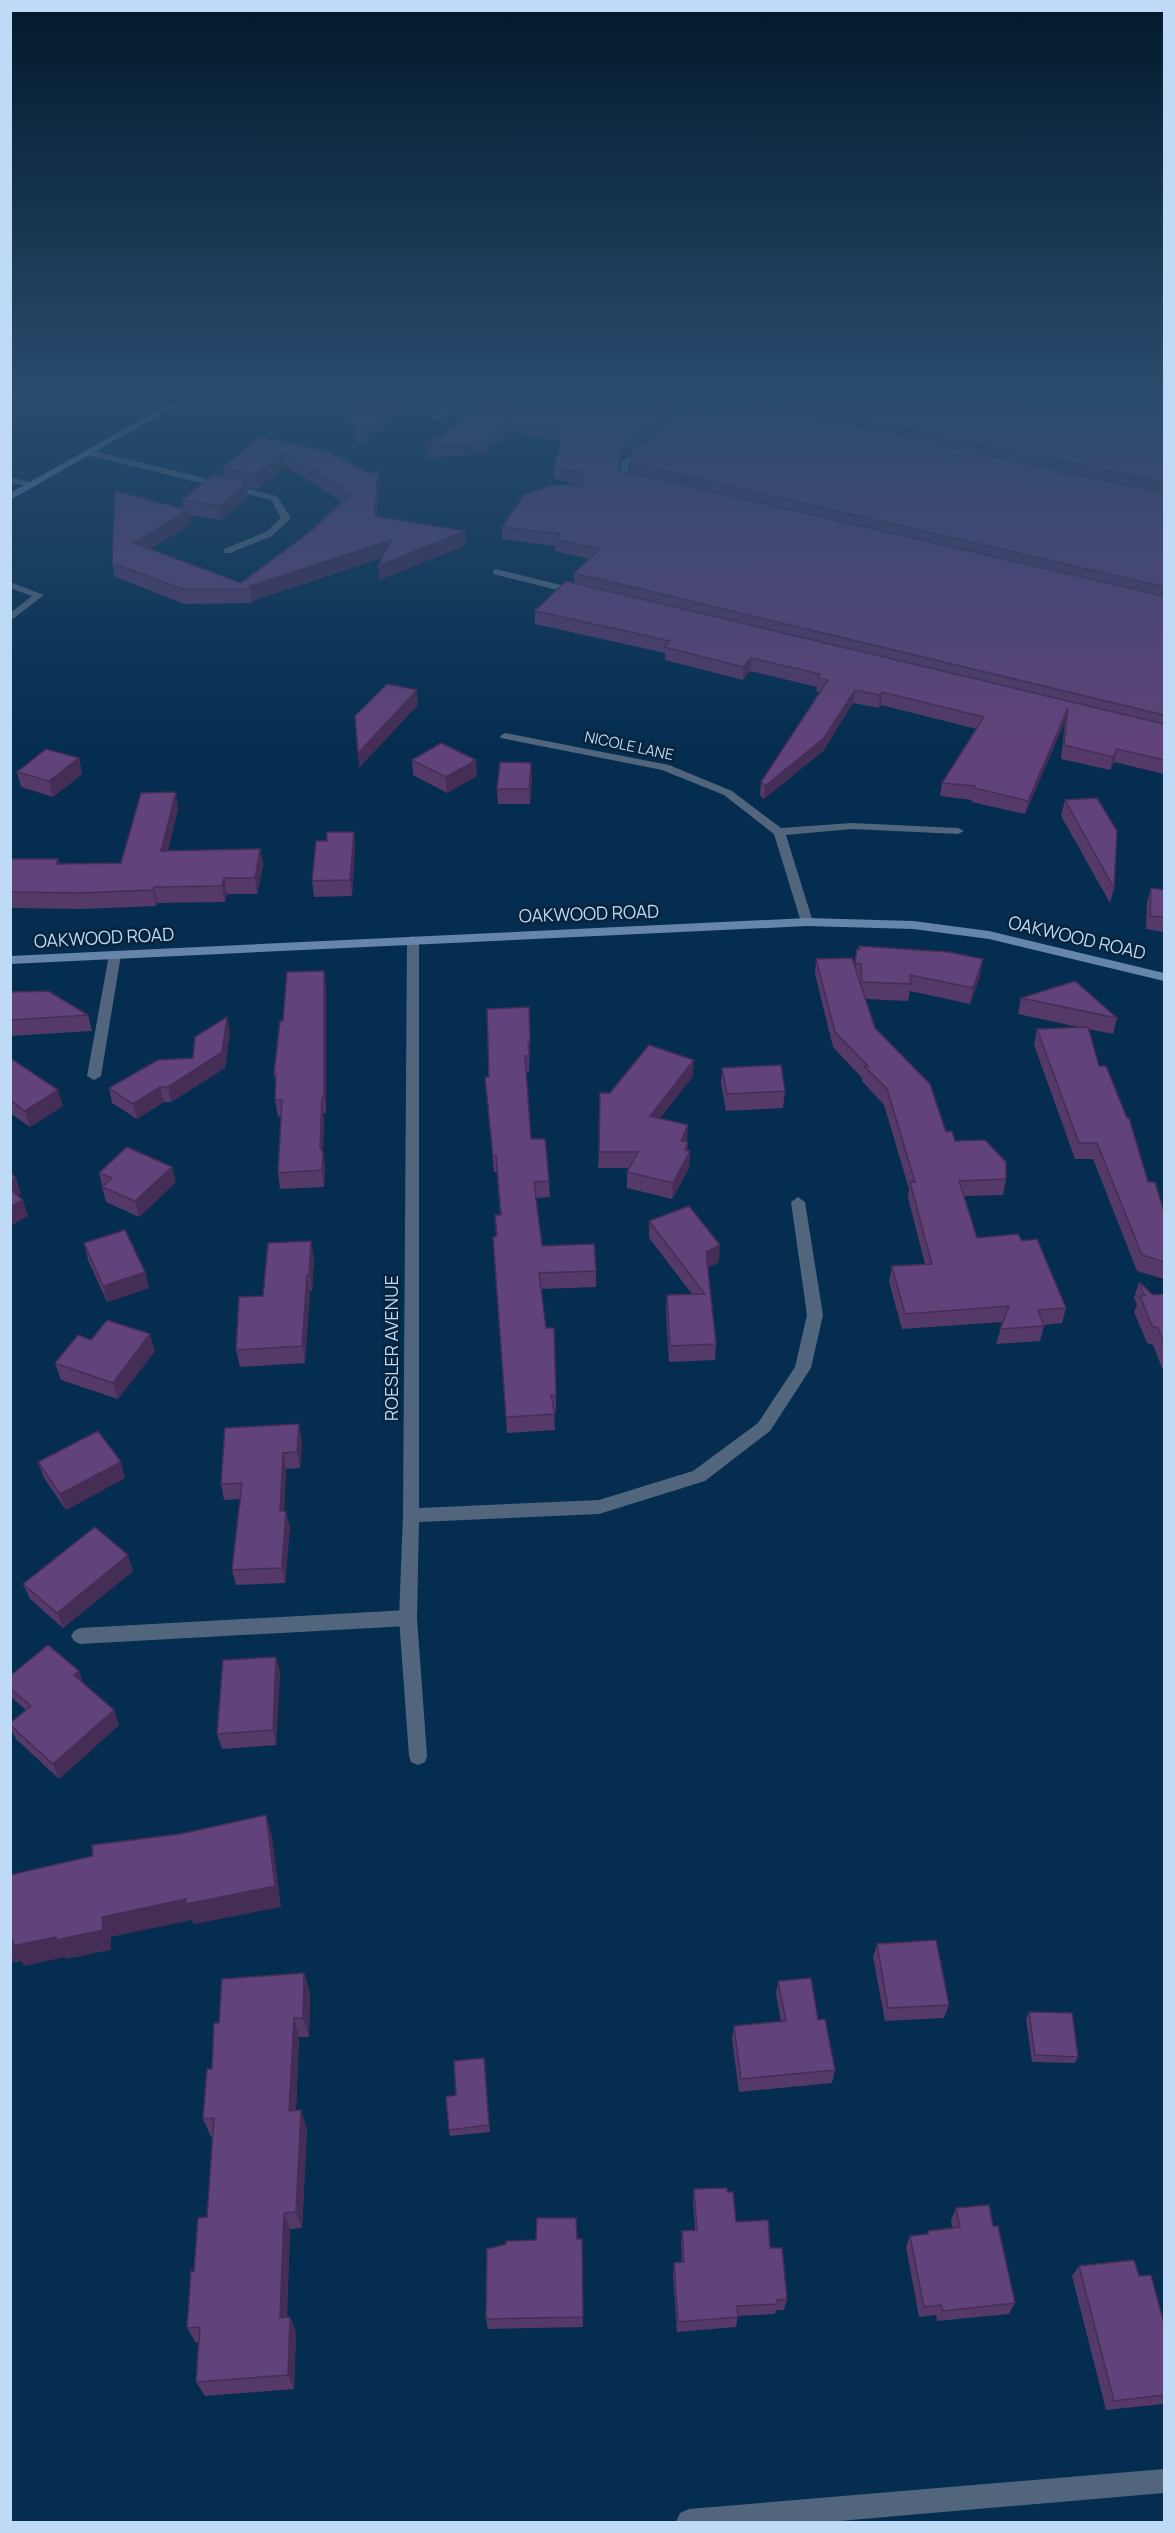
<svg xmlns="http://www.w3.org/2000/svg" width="1175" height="2533" viewBox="0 0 1175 2533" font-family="Manrope,sans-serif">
<rect width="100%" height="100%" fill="#042d4f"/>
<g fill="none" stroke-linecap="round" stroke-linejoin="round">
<!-- lane -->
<path fill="#51667c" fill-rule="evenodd" d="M10 582 44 595 10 621V613L32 596 10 588Z
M115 951 121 955 101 1076 94 1080 87 1076 109 955Z
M408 1610 414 1613 417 1618 414 1623 408 1626 80 1644 74 1641 71 1636 74 1631 80 1628Z"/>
<!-- street -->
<path fill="#51667c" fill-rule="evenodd" d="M467 393H476L438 421H432V417Z
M658 393H671L700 399 708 393H717L708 401 749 411 745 413 703 404 677 422H674V418L695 403Z
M644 443 651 445 629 463 628 478 639 482 635 485 620 481 621 462Z
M89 450 277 496 291 518 272 536 230 553H224V549L266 532 281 518 271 500 86 455V451Z
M10 477 38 484 34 487 10 483Z
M496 569 581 590 583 592 578 595 493 574V570Z
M505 733 669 765 732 791 781 828 852 823 958 828 964 831 958 834 852 829 786 835 813 922 807 926 801 922 774 834 724 795 662 770 501 738 500 736Z
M413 936 419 940V1508L599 1500 693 1471 758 1423 795 1367 807 1315 791 1202 798 1197 805 1202 823 1315 811 1368 770 1431 705 1481 599 1514 419 1522 417 1618 427 1756 425 1762 418 1765 411 1762 409 1756 399 1618 403 1515 407 940Z
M1164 2469V2493L828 2522H676L680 2513 689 2509Z"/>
<!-- secondary -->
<path fill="#6586a9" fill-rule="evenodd" d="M189 393H198L10 500V493Z
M807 918 913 921 989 931 1164 973V981L989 939 913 929 807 926 10 964V956Z"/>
</g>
<!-- wall -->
<path fill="#543969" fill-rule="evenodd" d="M363 393H416V401L359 446 348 414 347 404Z
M501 393H669V398L664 402 676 405 675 416 621 458 619 471 630 473 631 452 741 403 742 393H1164V774L1114 762 1110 770 1061 759 1065 721 1025 814 972 802V800L940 796 942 783 977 729 881 705 878 708 853 703 823 751 764 799 760 795 761 782 820 692 816 691 817 687 750 671 743 680 665 660V653L535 624V611L574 583V573L590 559 555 551V546L502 539V527L581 485 554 479V467L561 442 509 432 482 453 427 459Z
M260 437 379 483 376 517 466 545 379 580 382 558 252 601V603L185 604 115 577 112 563 183 509 182 500 225 478 223 467ZM285 466 343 502 311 531 241 583 150 549 191 524 189 515 221 520 248 497 247 486 258 489Z
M79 758 82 774 53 797 21 787 17 772Z
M412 760 477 776 447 793 413 775Z
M532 778 530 804H498L497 789Z
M1065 800 1114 888 1110 903 1061 816Z
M178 808 168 851 260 849 263 865 257 894H227L225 902 157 903 156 906 82 909 10 908V859H58L59 864 121 863Z
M354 832 355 847 352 896 314 897 312 881 327 841Z
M1151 888 1164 890V932L1146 929 1147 902Z
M857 949 980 976 970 1004 910 991 908 1001 865 999 875 1028 946 1132 955 1141 1006 1179 1003 1195 964 1196 977 1238 1022 1241 1066 1308 1062 1323 1044 1325V1326L1040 1341 996 1344 1003 1322 902 1329 889 1282 892 1266 925 1264 908 1198 909 1189 884 1105 862 1081V1078L833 1047 815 974 816 959 855 967Z
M326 987V1113H324L323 1152 325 1169 324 1187 280 1189 278 1173 281 1116 278 1117 275 1100 276 1085 274 1074 283 1021Z
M10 996 88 1015 92 1031 10 1036Z
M1021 998 1117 1018 1113 1034 1088 1029 1099 1066 1148 1182 1164 1212V1279L1137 1271 1093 1159H1075L1034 1045 1037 1029 1083 1028 1018 1014Z
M529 1007 530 1058H529V1072H526L531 1139 549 1181 550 1197 536 1198 542 1246 596 1271V1287L541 1289 546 1328 556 1396V1412L554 1411 555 1430 507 1433 494 1253 496 1236 495 1215H500L497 1172H494L485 1077H489Z
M230 1032 225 1068 171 1102H164L137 1119 112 1103 109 1088 193 1058Z
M10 1058 63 1106 30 1127 10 1113Z
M722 1068 785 1091 783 1108 726 1111 721 1084Z
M693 1076 660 1118 687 1142 688 1151H690L689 1168 672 1199 627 1188V1172L629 1168H598L599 1152 610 1093Z
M99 1173 176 1182 139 1217 106 1202Z
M649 1221 719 1262 707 1268 716 1344 715 1360 669 1362 666 1312 667 1295 692 1294 649 1238Z
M84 1243 145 1272 149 1288 107 1302 88 1260Z
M314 1257 312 1291H310L305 1363 240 1367 236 1350 263 1296Z
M1139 1282 1153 1295 1164 1294V1373L1153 1345 1147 1343 1134 1312 1137 1305 1134 1298Z
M91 1340 155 1351 118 1399 61 1380 55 1363Z
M302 1441 300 1468 286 1469 284 1511 290 1527 285 1583 236 1585 232 1570 240 1499 224 1500 221 1484Z
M38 1462 125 1478 66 1510 44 1478Z
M133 1571 63 1628 30 1599 23 1584Z
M280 1672 276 1745 222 1749 217 1734Z
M10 1676 84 1684 119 1725 59 1779 16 1739 10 1727V1723L26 1710 11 1697Z
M877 1944 949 2005 944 2018 885 2021 873 1957Z
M304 1973 310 1993 309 2037H299L296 2111 307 2128 302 2228 290 2229 287 2317H290L296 2332 294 2389 205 2396 196 2382 199 2342 196 2343 187 2328 194 2271 207 2217 213 2137H211L203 2119 219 2023Z
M778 1981 818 2020 835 2070 832 2083 739 2092 732 2039 734 2026 781 2021 776 1994Z
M1029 2012 1078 2057 1075 2063 1032 2062 1026 2019Z
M484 2058 490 2132 450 2136 449 2130 456 2095Z
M694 2189 727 2192 736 2222 770 2248 787 2299 784 2310H776L775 2314 738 2316 736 2327 677 2332 673 2274 674 2263 682 2262 681 2242 682 2231 695 2230 693 2201Z
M956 2208 993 2226 1015 2303 1009 2314 937 2321 936 2315 919 2317 906 2247 910 2236 927 2234 928 2231 952 2228 951 2220Z
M577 2239H582L583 2327 488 2329 486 2319Z
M1079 2266 1139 2276 1164 2324V2404L1106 2410 1072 2276Z"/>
<!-- shaded-wall -->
<path fill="#452e55" d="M413 393H416V401L359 446 358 436Z
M662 393H669V398L653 412 654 400Z
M676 405 675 416 621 458 618 482 621 447Z
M509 420V432L482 453 427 459 426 447Z
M283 452 285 466 258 489 256 475Z
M378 469 379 483 375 530 374 516Z
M247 483 248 497 221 520 219 506Z
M188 510 191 524 136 558 134 543Z
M465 531 466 545 379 580 378 566Z
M391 540 392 554 252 601V603L250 586Z
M751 658 750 671 743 680V667Z
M417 690 418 705 359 768 358 753Z
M855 690 853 703 823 751 764 799 765 786Z
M882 692 881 705 878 708 880 695Z
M1068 708 1065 721 1025 814 1028 801Z
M1117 749 1114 762 1110 770 1113 757Z
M79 758 82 774 53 797 49 781Z
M476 760 477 776 447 793 446 777Z
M531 763 532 778 530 804 529 789Z
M176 792 178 808 164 867 161 851Z
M354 832 355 847 352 896 350 880Z
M260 849 263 865 257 894 255 878Z
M224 878 227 894 225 902 222 886Z
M154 887 157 903 156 906 153 890Z
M983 959 980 976 970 1004 973 988Z
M324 971 326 987V1113L324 1097Z
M227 1017 230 1032 225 1068 171 1102 168 1087Z
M694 1060 693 1076 649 1132 650 1116Z
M160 1087 164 1102 137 1119 133 1104Z
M58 1090 63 1106 30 1127 25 1111Z
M322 1097 324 1113 323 1152 325 1169 324 1187 320 1148Z
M688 1125 687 1141 680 1157 681 1141Z
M688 1142V1156L690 1151 689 1168 672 1199 673 1183Z
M172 1167 176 1182 139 1217 135 1201Z
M16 1178 21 1194 10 1200V1181Z
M23 1200 28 1216 10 1226V1207Z
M311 1241 314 1257 312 1291 309 1275Z
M720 1245 719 1262 705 1269 706 1252Z
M145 1272 149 1288 107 1302 103 1286Z
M307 1275 310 1291 305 1363 302 1346Z
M150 1334 155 1351 118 1399 113 1383Z
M299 1424 302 1441 300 1468 297 1452Z
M283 1453 286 1469 283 1527 280 1511Z
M121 1462 125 1478 66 1510 60 1494Z
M286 1511 290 1527 285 1583 282 1568Z
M128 1555 133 1571 63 1628 57 1613Z
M276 1657 280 1672 276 1745 273 1730Z
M79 1671 85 1687 74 1675Z
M114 1710 119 1725 59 1779 53 1764Z
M266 1815 272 1836 281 1907 194 1924 192 1920 111 1937V1950L66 1959 65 1957 24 1966 21 1961 10 1963V1941L102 1917Z
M304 1973 310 1993 309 2037 303 2018Z
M294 2018 299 2037 295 2129 289 2111Z
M301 2110 307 2128 302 2228 296 2212Z
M284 2213 290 2229 286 2333 280 2318Z
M290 2317 296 2332 294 2389 288 2375Z"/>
<!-- building -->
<path fill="#62427a" stroke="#452e55" stroke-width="1.5" d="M363 393H413L358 436 347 404Z
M501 393H662L654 400 676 405 621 447 618 470 1164 596V715L574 573 600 549 555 539 560 534 502 527 524 495 553 485H582L583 473 554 467 565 431 509 420 482 441 426 447Z
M742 393H1107L1164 412V482Z
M1132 393H1164V404Z
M733 401 1164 493V587L631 463V452L689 407 720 413Z
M260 437 331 452 371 475 378 469 374 516 465 531 378 566 391 540 250 586V589H182L112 563 115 491 188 510 134 543 241 583 311 531 351 494 283 452 256 475 223 467Z
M213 475 247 483 219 506 182 500Z
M566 581 1164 724V760L1117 749 1113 757 1064 745 1068 708 1028 801 974 788 975 786 942 783 984 717 882 692 880 695 855 690 824 738 765 786 761 782 828 680 818 678 820 674 751 658 743 667 665 647 670 641 535 611Z
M387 684 417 690 358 753 355 716Z
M441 743 476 760 446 777 412 760Z
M46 749 79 758 49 781 17 772Z
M500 762 531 763 529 789H497Z
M176 792 161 851 260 849 255 878H224L222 886 154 887 153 890 79 893 10 892V859H58L56 864 121 863 141 793Z
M1097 798 1117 831 1114 888 1065 800Z
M327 832H354L350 880 312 881 316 841H327Z
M1151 888 1164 890V917L1150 916Z
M859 946 948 952 983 959 973 988 910 975 911 984 862 982 861 964 855 963 857 949H860Z
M852 958 875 1028 930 1084 946 1132 952 1131 955 1141 985 1140 1006 1162V1179L959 1181 977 1238 1018 1234 1022 1241 1037 1239 1066 1308 1038 1310 1044 1326 1000 1329 1009 1306 905 1314 892 1266 932 1264 910 1182H915L887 1089 864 1066H868L835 1032 816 959Z
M324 971V1097H322L320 1148 323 1152 322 1170 278 1173 282 1100H275L276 1074H274L280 1021H283L287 972Z
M1075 981 1117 1018 1021 998Z
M48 991 88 1015 10 1020V996L11 992Z
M529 1007 530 1042H528L529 1056H525L531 1139H545L549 1181 534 1182 542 1246 594 1244 596 1271 539 1273 546 1328H554L556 1396 551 1395 555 1414 506 1417 493 1237 497 1236 495 1215H501L496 1156H493L485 1077H489L487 1009Z
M227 1017 222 1052 168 1087H160L133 1104 109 1088 158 1060 193 1058 195 1037Z
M1088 1027 1099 1066H1106L1127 1118H1129L1148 1182H1155L1164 1212V1262L1142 1255 1097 1143H1079L1037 1029Z
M649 1045 694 1060 650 1116 688 1125 681 1141 688 1142 685 1150 690 1151 673 1183 627 1172 638 1152H599L600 1093H610Z
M10 1058 58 1090 25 1111 10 1100Z
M781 1065 785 1091 727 1094 722 1068Z
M127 1147 172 1167 135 1201 102 1187 112 1178 99 1173Z
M10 1172 16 1178 10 1181Z
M10 1189 23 1200 10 1207Z
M689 1206 720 1245 706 1252 716 1344 670 1346 667 1295 705 1294 649 1221Z
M125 1230 145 1272 103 1286 84 1243Z
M311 1241 309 1275H307L302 1346 236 1350 239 1297 263 1296 268 1243Z
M1139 1282 1153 1295 1164 1294V1343L1158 1328 1152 1326 1140 1296H1145Z
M107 1320 150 1334 113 1383 55 1363 78 1335 91 1340Z
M299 1424 297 1452 283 1453 280 1511H286L282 1568 232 1570 242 1483 221 1484 225 1428Z
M98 1431 121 1462 60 1494 38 1462Z
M95 1527 128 1555 57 1613 23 1584Z
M48 1645 79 1671 74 1675 114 1710 53 1764 10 1725V1723L31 1706 10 1688V1676Z
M276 1657 273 1730 217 1734 223 1660Z
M266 1815 275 1886 186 1904V1899L102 1917 103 1930 56 1940V1937L13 1946V1940L10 1941V1875L93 1856 92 1845 180 1834Z
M936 1940 949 2005 888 2008 877 1944Z
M304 1973 303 2018H294L289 2111 301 2110 296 2212 284 2213 280 2318 290 2317 288 2375 196 2382 200 2327 187 2328 189 2300 191 2270 194 2271 198 2218 207 2217 214 2118 203 2119 207 2069H212L214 2023H219L222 1979Z
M811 1978 818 2020 825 2019 835 2070 741 2079 734 2026 786 2021 778 1981Z
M1029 2012 1072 2013 1078 2057 1035 2055Z
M484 2058 489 2125 449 2130 446 2097 456 2095 454 2061Z
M727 2188V2192H733L736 2222 768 2220 770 2248H782L787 2299 777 2300 778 2304 737 2306 738 2317 678 2322 674 2263 684 2262 682 2231 697 2230 694 2189Z
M989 2205 993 2226H998L1015 2303 943 2311 941 2305 924 2307 910 2236 928 2234V2231L960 2227 956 2208Z
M537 2218H576L577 2239H582L583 2317 486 2319 487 2249 506 2244V2241L536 2240Z
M1134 2260 1139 2276 1151 2275 1164 2324V2395L1114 2401 1079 2266Z"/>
<!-- sky -->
<linearGradient id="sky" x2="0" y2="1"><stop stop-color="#02192b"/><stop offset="0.53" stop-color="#294c6e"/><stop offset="1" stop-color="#294c6e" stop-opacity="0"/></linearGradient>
<rect width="1175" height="747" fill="url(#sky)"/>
<g text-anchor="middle" stroke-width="5" stroke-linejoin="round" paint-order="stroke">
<!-- far-street labels -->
<g font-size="15" fill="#bfdaf6" stroke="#08233c">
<text transform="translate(629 746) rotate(12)" y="5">NICOLE LANE</text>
</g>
<!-- street labels -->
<g font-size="18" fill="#bfdaf6" stroke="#08233c">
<text transform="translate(589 914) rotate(-2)" y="6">OAKWOOD ROAD</text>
<text transform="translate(104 938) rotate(-3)" y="6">OAKWOOD ROAD</text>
<text transform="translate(1077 938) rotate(13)" y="6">OAKWOOD ROAD</text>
<text transform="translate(392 1348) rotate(-90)" y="6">ROESLER AVENUE</text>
</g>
</g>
<!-- border -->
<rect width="1175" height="2533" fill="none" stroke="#bfdaf6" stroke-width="24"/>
</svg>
